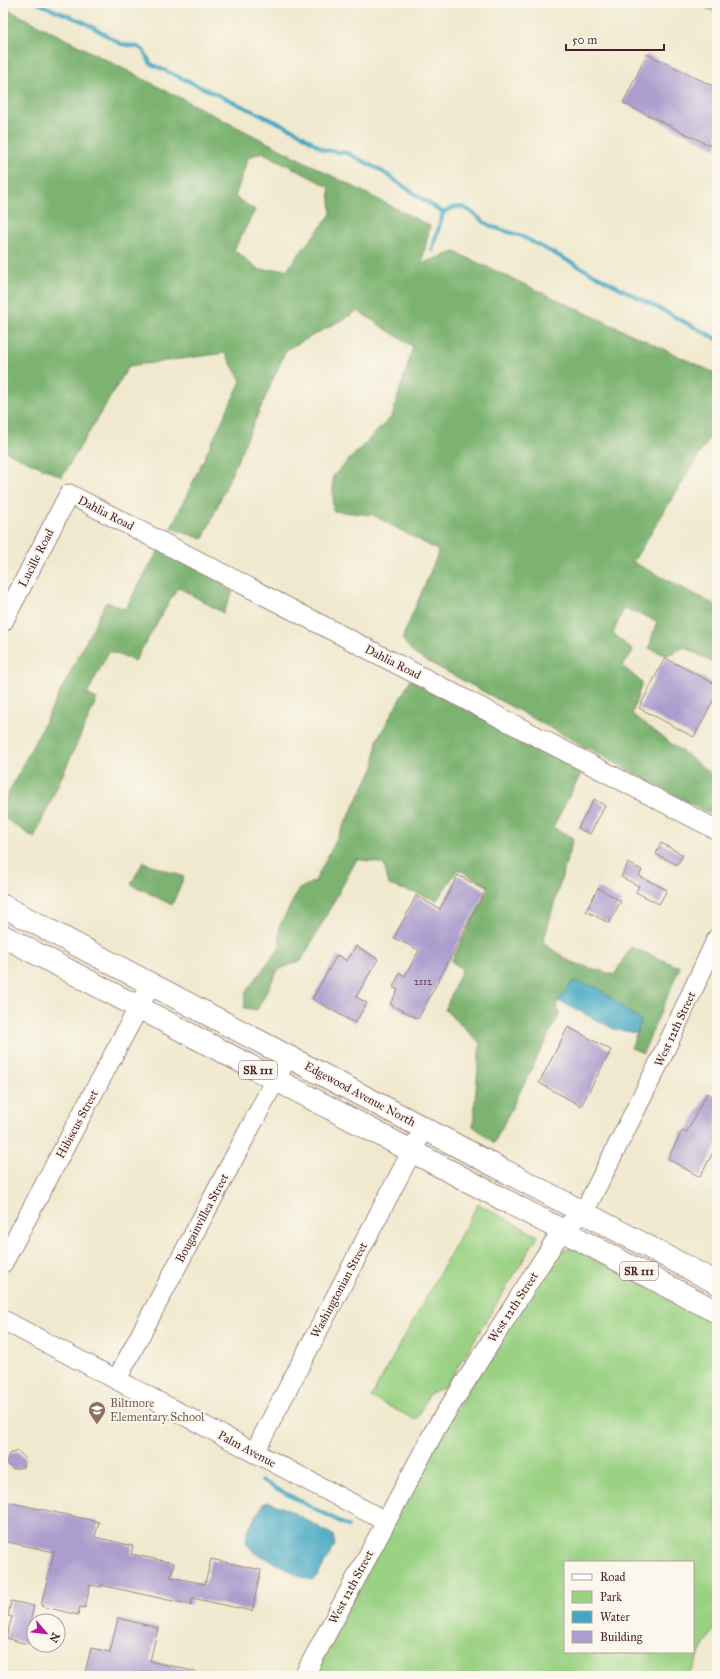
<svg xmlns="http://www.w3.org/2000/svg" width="720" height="1679" viewBox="0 0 720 1679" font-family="'IM FELL Great Primer',serif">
<rect width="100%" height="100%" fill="#fbf7ec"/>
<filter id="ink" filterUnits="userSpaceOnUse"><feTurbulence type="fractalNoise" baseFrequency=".025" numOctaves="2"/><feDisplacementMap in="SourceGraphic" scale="8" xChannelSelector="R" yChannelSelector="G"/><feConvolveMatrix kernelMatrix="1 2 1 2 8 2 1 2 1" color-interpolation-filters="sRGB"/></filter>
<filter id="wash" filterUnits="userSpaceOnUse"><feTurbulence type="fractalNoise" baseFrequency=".012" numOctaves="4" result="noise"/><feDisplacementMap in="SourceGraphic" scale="16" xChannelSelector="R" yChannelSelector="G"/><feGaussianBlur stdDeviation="0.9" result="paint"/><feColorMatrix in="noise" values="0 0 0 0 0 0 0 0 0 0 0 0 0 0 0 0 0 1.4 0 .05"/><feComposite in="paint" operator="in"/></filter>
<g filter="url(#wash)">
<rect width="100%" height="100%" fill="#f0e9cf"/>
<!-- green -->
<path fill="#9ad183" stroke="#727857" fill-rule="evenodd" d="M695 3H717V13Z
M478 1204 538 1236 448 1383 443 1388 429 1394 416 1420 371 1397Z
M574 1248 717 1323V1623L688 1676H312L443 1430 539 1277 564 1250ZM565 1562H693V1652H565Z"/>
<!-- forest -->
<path fill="#7bb371" stroke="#62694e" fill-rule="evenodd" d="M3 7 430 226 422 263 455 252 717 374V426L633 562 717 606V665L685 647 666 656 649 648 657 621 624 608 613 633 633 651 623 666 642 683 632 714 717 778V818L414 654 402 639 439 551 373 515 333 511V476L392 416 413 347 358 311 286 350 203 539 171 528 241 381 225 353 129 366 62 477 3 450ZM262 152 329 187 331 214 287 269 260 270 234 250 255 210 235 197 248 158Z
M160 548 235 587 223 613 178 587 135 661 109 651 87 694 97 699 34 838 3 817V804L106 602 125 609Z
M411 679 582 772 553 827 573 838 543 943 571 962 614 975 631 947 680 967 643 1053 631 1048 641 1021 573 981 556 1005 560 1013 494 1143 473 1126 480 1043 445 1010 462 969 451 961 489 887 458 869 437 900 389 885 384 864 357 859 302 960 278 970 257 1010 244 1008 246 992 280 946 279 927 299 889 315 881 374 767 377 740Z
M143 862 184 877 172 905 131 884Z"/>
<!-- water -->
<path fill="#43a7c3" stroke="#466377" d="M573 981 597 987 641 1021 637 1033 614 1029 559 1001Z
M269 1502 289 1510 333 1535 335 1545 318 1575 312 1580 304 1578 254 1552 246 1543 247 1531 263 1504Z"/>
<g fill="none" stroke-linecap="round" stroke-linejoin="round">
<!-- stream -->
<path stroke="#43a7c3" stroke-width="4" d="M37 3 84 22 121 44 138 47 143 50 151 64 296 131 324 150 347 153 380 170 443 213C465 197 471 215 489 225 498 230 511 232 521 236L717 339
M432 251 443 213
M262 1481 348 1526"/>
</g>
<g id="blocks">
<!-- building -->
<path fill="#ab9dcd" d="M647 54 717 88V149L623 103Z
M665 658 717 685V693L694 737 639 708Z
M594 799 605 806 590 834 578 828Z
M661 843 683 855 677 865 656 854Z
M628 863 642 870 639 876 667 890 659 904 636 892 639 886 621 877Z
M458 875 486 890 418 1019 390 1004 398 990 393 987 400 973 405 976 419 950 394 938 416 896 440 909Z
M598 888 621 901 609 923 586 911Z
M356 946 378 959 356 997 367 1003 355 1023 312 999 337 955 347 961Z
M568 1027 611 1050 581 1106 539 1083Z
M707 1093 717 1098V1145L700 1177 668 1159 682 1131 686 1133Z
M18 1451 25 1458 23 1467 13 1469 6 1463 9 1454Z
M3 1501 99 1522 95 1537 133 1546 131 1554 174 1563 171 1577 205 1584 211 1559 261 1570 252 1611 192 1598 191 1605 101 1585V1587L90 1585 85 1608 80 1607 78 1615 41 1606 54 1552 3 1541Z
M11 1601 34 1606 28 1629 31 1630 27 1644 6 1638 12 1617 8 1616Z
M118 1618 158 1628 150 1661 197 1672V1676H96L85 1673 91 1648 110 1652Z"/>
</g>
</g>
<g filter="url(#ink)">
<use href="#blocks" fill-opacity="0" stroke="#9d847d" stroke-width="1"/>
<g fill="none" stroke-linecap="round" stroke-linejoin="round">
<defs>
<path id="minor" d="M3 622 69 494 717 830
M3 1263 151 984
M3 1320 385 1521
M117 1379 288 1056
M254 1453 424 1128
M304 1676 436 1428 562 1230 584 1212 657 1067 717 938"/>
<path id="major" d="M3 906 717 1283
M3 936 717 1312"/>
</defs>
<!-- minor casing -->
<use href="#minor" stroke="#9d847d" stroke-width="21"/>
<!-- major casing -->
<use href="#major" stroke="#9d847d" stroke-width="24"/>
<!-- minor -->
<use href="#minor" stroke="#fff" stroke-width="19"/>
<!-- major -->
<use href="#major" stroke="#fff" stroke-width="22"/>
</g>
</g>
<!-- icons -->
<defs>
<symbol id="school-pin" viewBox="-11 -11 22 30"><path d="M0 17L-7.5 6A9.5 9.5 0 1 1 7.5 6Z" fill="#8d6e63" stroke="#fbf7ec"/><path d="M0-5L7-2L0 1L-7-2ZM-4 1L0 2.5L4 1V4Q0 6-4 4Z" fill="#fff"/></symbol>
</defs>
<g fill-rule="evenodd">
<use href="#school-pin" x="87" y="1400" width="20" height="27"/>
</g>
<g text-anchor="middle" stroke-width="4" stroke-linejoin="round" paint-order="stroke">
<!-- number labels -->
<g font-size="10" fill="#623e54">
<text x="423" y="985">2112</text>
</g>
<!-- shield labels -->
<g fill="#fbf7ec" stroke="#7f6065" stroke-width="1">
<rect x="239" y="1061" width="38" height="18" rx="3"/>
<rect x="620" y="1262" width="38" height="18" rx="3"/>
</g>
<g font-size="11" font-weight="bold" fill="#4a1f2b">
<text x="258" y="1074">SR 111</text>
<text x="639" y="1275">SR 111</text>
</g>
<!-- street labels -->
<g font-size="12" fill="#4a1f2b" stroke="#fbf7ec">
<text transform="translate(106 513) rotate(27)" y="4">Dahlia Road</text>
<text transform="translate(36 558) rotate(-63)" y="4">Lucille Road</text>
<text transform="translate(393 662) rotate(27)" y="4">Dahlia Road</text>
<text transform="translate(675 1029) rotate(-65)" y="4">West 12th Street</text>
<text transform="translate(360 1094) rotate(28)" y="4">Edgewood Avenue North</text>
<text transform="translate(77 1124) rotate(-62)" y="4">Hibiscus Street</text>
<text transform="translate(202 1218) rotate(-62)" y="4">Bougainvillea Street</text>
<text transform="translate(339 1290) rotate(-62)" y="4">Washingtonian Street</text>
<text transform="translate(513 1307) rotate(-57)" y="4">West 12th Street</text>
<text transform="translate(247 1449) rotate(28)" y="4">Palm Avenue</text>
<text transform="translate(351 1587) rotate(-62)" y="4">West 12th Street</text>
</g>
<!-- education labels -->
<g font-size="12" fill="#785e54" stroke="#fbf7ec" text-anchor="start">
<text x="110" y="1407">Biltmore<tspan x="110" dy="14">Elementary School</tspan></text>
</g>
</g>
<!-- margin -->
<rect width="720" height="1679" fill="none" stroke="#fbf7ec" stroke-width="16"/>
<!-- legend -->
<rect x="564" y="1561" width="130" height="92" fill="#fbf7ec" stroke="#b4a19f"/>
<rect x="572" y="1574" width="20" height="6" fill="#ffffff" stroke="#b4a19f"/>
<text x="600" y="1581" font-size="12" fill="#4a1f2b">Road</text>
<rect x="572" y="1591" width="20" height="12" fill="#9ad183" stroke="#b4a19f"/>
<text x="600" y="1601" font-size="12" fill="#4a1f2b">Park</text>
<rect x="572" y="1611" width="20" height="12" fill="#43a7c3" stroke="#b4a19f"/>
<text x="600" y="1621" font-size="12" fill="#4a1f2b">Water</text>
<rect x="572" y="1631" width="20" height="12" fill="#ab9dcd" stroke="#b4a19f"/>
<text x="600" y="1641" font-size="12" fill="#4a1f2b">Building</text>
<!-- north arrow -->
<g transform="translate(46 1633) rotate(118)"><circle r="19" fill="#fbf7ec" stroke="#b4a19f"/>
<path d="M0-3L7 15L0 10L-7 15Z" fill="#b5179e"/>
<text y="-6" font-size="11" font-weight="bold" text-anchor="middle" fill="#4a1f2b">N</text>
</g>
<!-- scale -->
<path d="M566 44v6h98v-6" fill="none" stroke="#4a1f2b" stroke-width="2"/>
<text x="572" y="44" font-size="12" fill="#4a1f2b" stroke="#fbf7ec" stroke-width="3" paint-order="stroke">50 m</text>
</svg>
